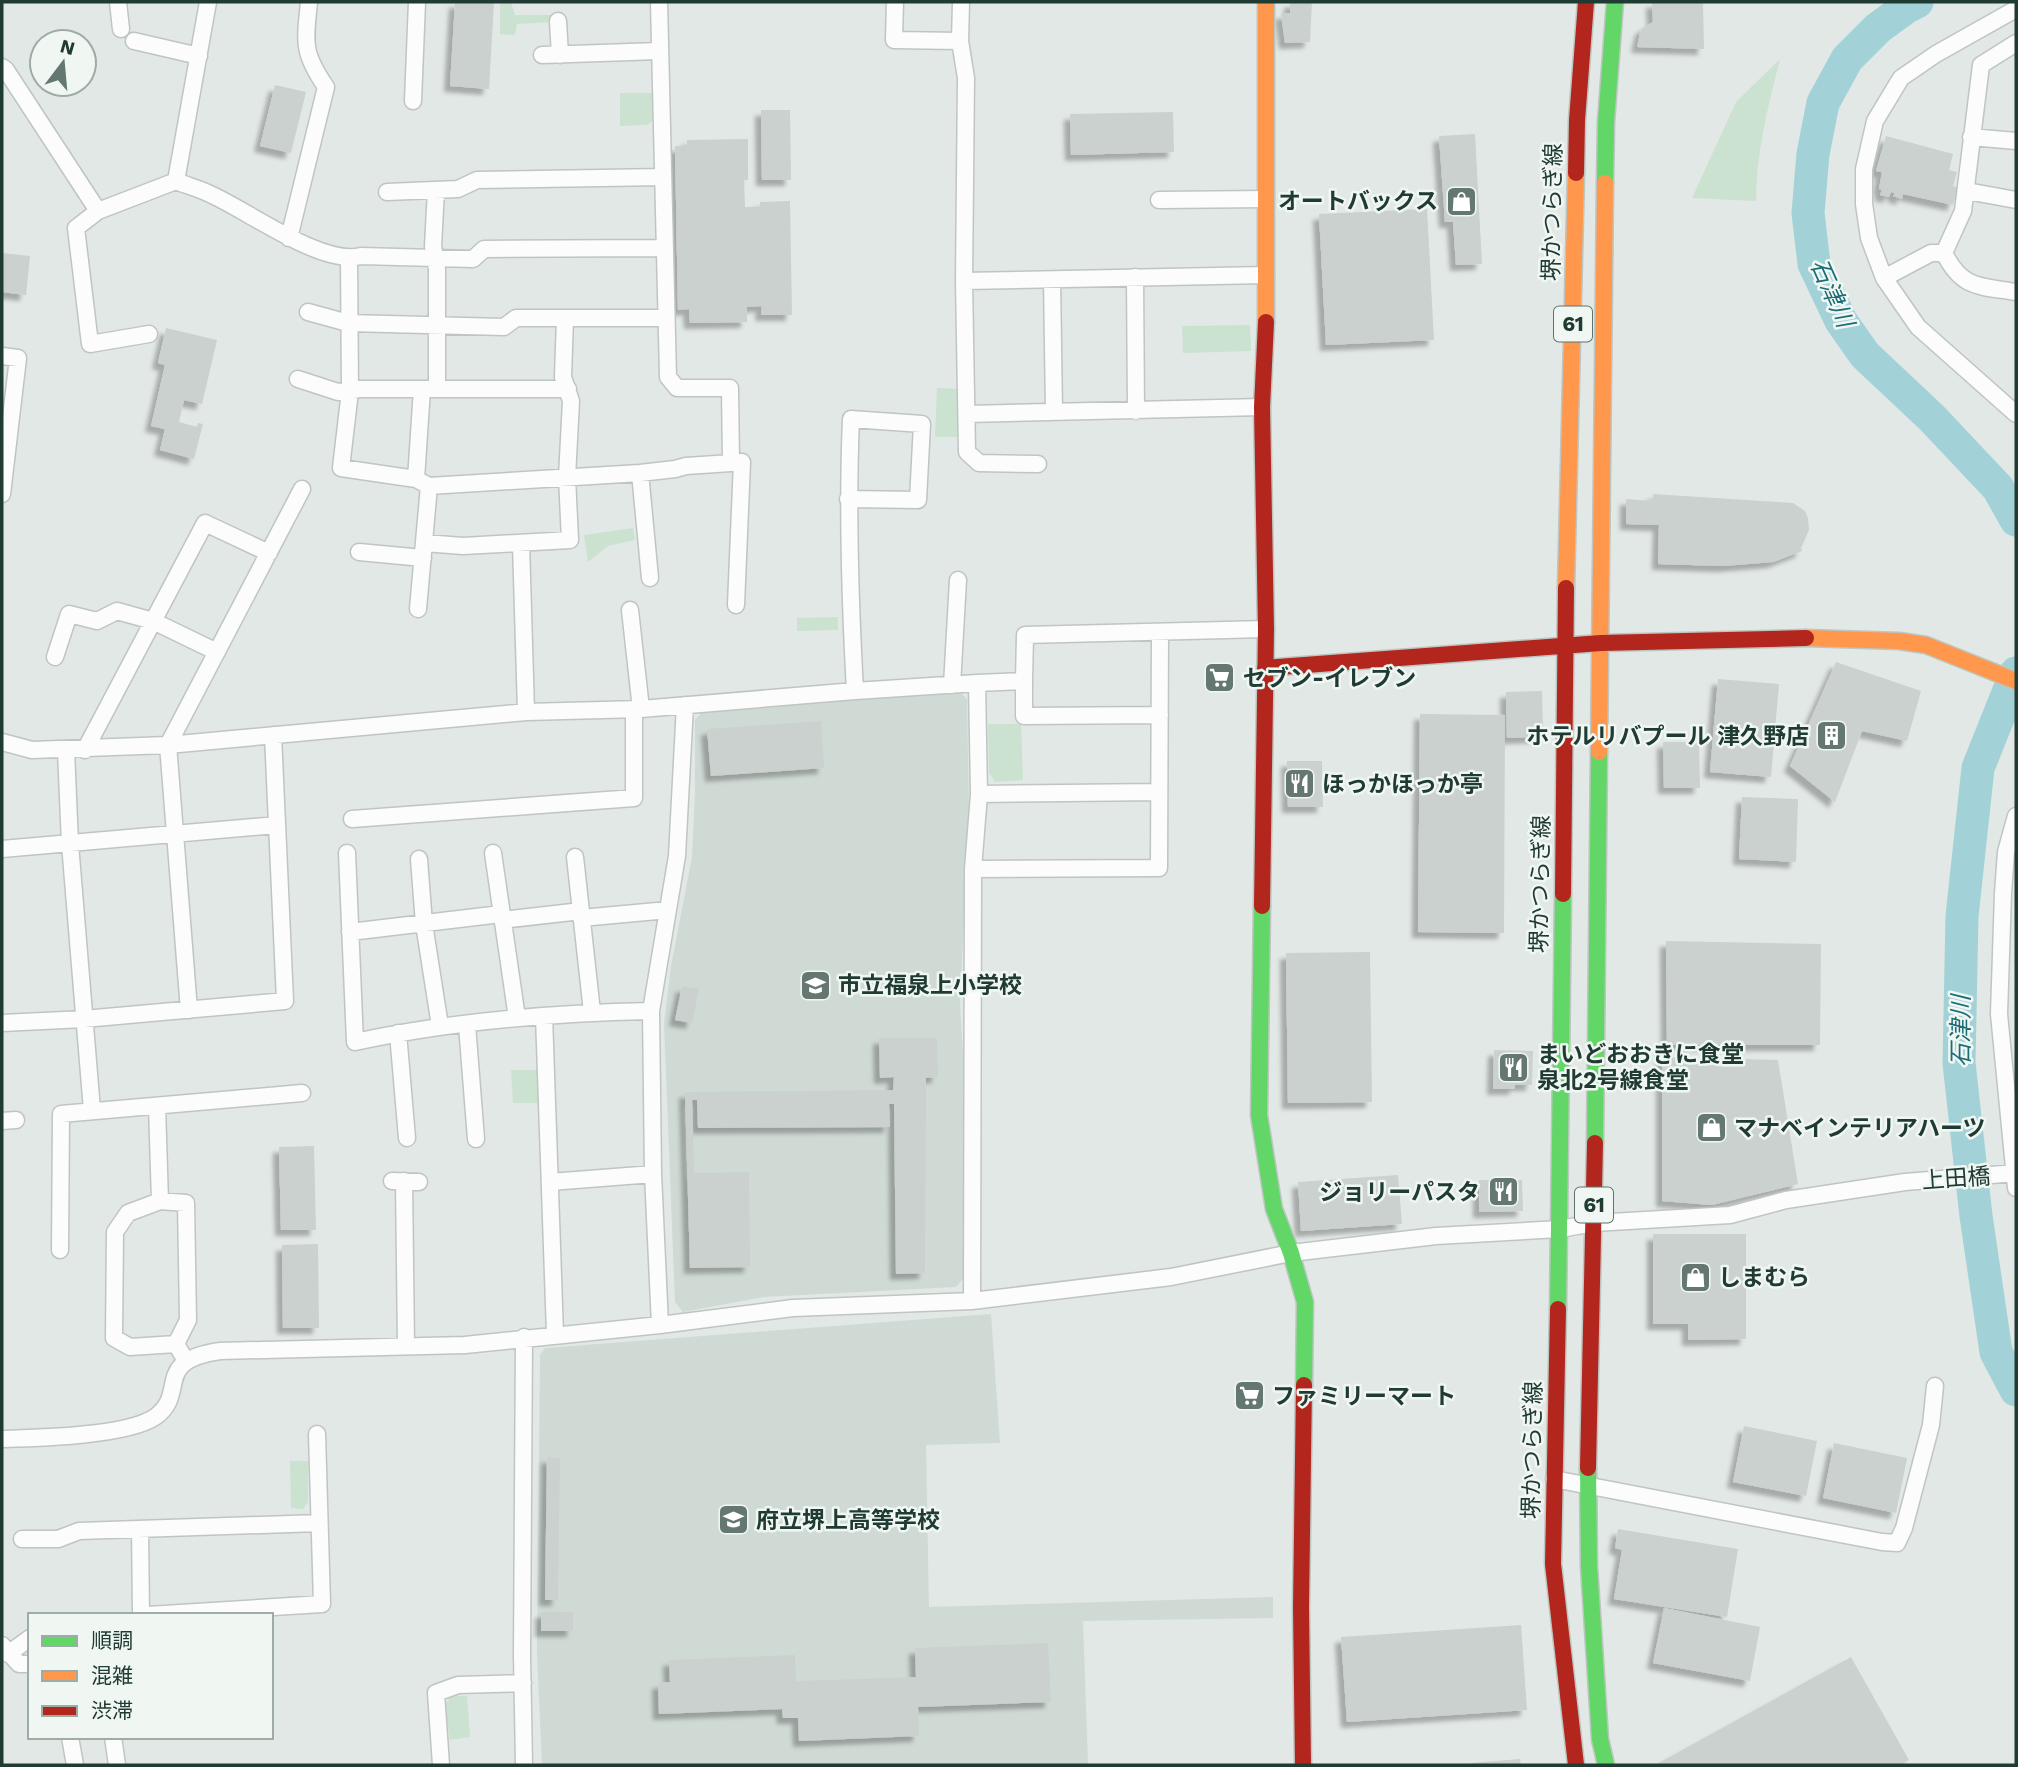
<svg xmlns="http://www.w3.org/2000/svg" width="2018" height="1767" viewBox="0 0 2018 1767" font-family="'Work Sans','Noto Sans JP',sans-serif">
<defs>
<filter id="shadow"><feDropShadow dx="-6" dy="6" stdDeviation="2" flood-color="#0004"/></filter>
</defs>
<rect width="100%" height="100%" fill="#e2e8e5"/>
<!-- built -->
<path fill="#d0dad5" d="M959 691 967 699 969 814 960 1003 965 1089 963 1279 956 1287 764 1297 683 1312 675 1302 664 1023 671 966 692 857 695 793V720L703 711Z
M991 1314 1000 1443 926 1445 929 1607 1273 1597V1618L1083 1621 1088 1765H542L537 1654 540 1355 545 1348Z"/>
<!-- green -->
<path fill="#cbe2d1" d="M500 2H511L515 15H553V22L517 24 515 35 500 34Z
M1780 59C1768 107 1756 153 1756 201L1692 198 1736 102Z
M620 93H654V120L647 125 620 126Z
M1250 325 1251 351 1183 353 1182 326Z
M937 388 960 389 958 437H935Z
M633 528 635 540 608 546 588 562 584 535Z
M838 617V630L797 631V618Z
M988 724H1021L1023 780 995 782 989 773Z
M511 1070H539L540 1103H513Z
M290 1461H308V1502L303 1509 291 1508Z
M452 1696H467L470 1737 450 1740 445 1704Z"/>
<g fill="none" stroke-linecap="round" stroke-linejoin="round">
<!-- river -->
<path stroke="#a2d2d7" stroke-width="33" d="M1917 2 1907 7 1878 28 1847 59 1823 103 1813 154 1808 213 1814 264 1841 321 1865 355 1932 418 1998 488 2016 520
M2016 673 1978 768 1962 916 1959 1063 1976 1216 1996 1352 2016 1390"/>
</g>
<!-- building -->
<path fill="#cbd1ce" filter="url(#shadow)" d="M455 2H494L489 89 450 86Z
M1290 2H1312L1310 42 1285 43 1281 13H1290Z
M1652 2H1703L1704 49 1637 47 1641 29 1653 22Z
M275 85 306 92 291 153 260 146Z
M761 110H790L791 180H762Z
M1173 112 1174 152 1071 155 1070 114Z
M1475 134 1482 264 1456 265 1453 222H1445L1439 136Z
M1886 136 1953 154 1949 170 1957 172 1953 186 1958 188 1953 205 1903 194 1902 199 1893 196 1895 193 1891 192 1889 197 1880 195 1882 190 1879 189 1882 172 1876 171Z
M748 139V180H744L745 207H760V202L790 201 792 315H761L762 306 747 307V322L690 323 689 309 678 310 675 146H687V140Z
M1427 209 1434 340 1326 345 1319 214Z
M2 253 30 256 26 295 2 292Z
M166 328 217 340 202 404 184 400 179 422 197 427 198 423 203 424 194 459 160 450 165 429 151 426 165 365 158 363Z
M1653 494 1793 503 1805 511 1808 518 1809 530 1801 548 1802 551 1773 562 1723 566 1658 564 1659 525 1626 524V499L1652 501Z
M1836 662 1921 691 1907 741 1862 731 1835 802 1790 766Z
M1718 679 1779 684 1771 777 1710 772Z
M1542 691 1543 737 1507 738 1506 692Z
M1420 714 1505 715 1504 933 1418 932Z
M821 721 824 768 711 776 707 729Z
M1663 742H1699L1700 788H1664Z
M1287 761H1322L1323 807H1288Z
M1742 797 1798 799 1796 862 1739 859Z
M1666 941 1821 944 1820 1045H1667Z
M1370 952 1372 1102 1288 1103 1286 953Z
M682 986 699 989 692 1023 675 1020Z
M879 1038H937L938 1077 926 1078 925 1273 896 1274 894 1104H889L890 1127 698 1128 697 1100H692L694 1173 749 1172 750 1267 690 1268 685 1092 893 1090 894 1077 880 1078Z
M1494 1050 1533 1051 1532 1085H1515V1089H1493Z
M1662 1057 1778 1060 1798 1184 1712 1205 1662 1201Z
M314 1146 316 1230H281L279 1147Z
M1398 1175 1402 1224 1301 1231 1298 1182Z
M1479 1180H1522L1523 1211 1479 1212Z
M1653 1234H1746V1339L1688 1340V1324H1653Z
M318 1244 319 1328H283L282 1245Z
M1744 1426 1817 1441 1806 1496 1733 1482Z
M1834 1443 1907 1458 1896 1513 1823 1498Z
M547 1457 560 1458 558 1600H545Z
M1618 1529 1738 1549 1727 1617 1614 1599 1622 1550 1615 1548Z
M1664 1608 1760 1627 1750 1681 1653 1663Z
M541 1612H573V1631H541Z
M1521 1625 1527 1710 1347 1722 1341 1637Z
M1048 1643 1051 1702 918 1707 919 1736 799 1741 798 1718H783L782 1709 659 1714 658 1683 670 1682 669 1660 795 1655 796 1681 916 1677 915 1648Z
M1851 1657 1909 1760 1901 1765H1655Z
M1520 1759 1521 1765H1472L1471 1763Z"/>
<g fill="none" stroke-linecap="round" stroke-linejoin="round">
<defs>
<path id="street" d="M118 2 121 29
M659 2 668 377 677 388H730L731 463 742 462 736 605
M895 2 894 40 960 41
M961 2 960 41 966 78 964 281 967 452 979 463 1038 464
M2016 9 1936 54 1901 78 1875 121 1864 169V204L1869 238 1884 278 1918 327 2016 414
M558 21 560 55
M134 41 199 56
M542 55 659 51
M2 67 6 70 98 211
M413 101 417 2
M1971 137 2016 141
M176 181 208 2
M436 190 433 246 437 269V389
M1967 191 2016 200
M387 192 458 189 477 180 663 177
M1159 200 1266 199
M289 238 326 87C302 52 305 43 309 2
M1944 253 1963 211 1981 65 2016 43
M349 259 350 391 341 468 416 479 429 486 640 473 675 469 686 466 731 463
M1135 277 1136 411
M1884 278 1931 253H1944C1962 289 1979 286 2016 292
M1052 280 1054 412
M964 281 1266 275
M308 312 348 323 504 327 516 318H666
M149 334 90 344 76 228 98 211 176 181C188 186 201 189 212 195 248 211 322 266 361 256L473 259 484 249 665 248
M2 356 18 358 2 494
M298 379 338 392 360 389H568
M967 414 1262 407
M640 473 650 578
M416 479 422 389
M848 499 918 500 922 424 851 419C847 510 850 600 855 691
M424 543 463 546 570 540 567 477 571 401 563 377 565 318
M521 543 526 712
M359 552 423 558
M418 609 429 486
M630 610 641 709
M55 657 69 614 97 621 117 611 153 621 217 652
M1024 681V716L1160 715
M977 683 1024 681 1025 635 1266 629
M952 685 958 580
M2 742 32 750 168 745 526 712 641 709 855 691 977 683 979 794 973 869 972 1301
M66 750 70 844 92 1110
M85 750 205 523 269 553
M979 794 1159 792
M2016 816 2006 852 2003 893 1999 1014 2016 1188
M352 819 634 798V709
M2 849 277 825
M347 853 355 1042C452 1021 552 1013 651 1011
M493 853 517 1018
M575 857 592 1012
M419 859 424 924 440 1026
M973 869 1159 868 1160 632
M581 918 668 910
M502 920 581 911
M350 932 501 914
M189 1010 168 745 302 489
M544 1016 555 1334
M2 1023 84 1019 285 1001 273 735
M467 1025 476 1139
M398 1033 407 1138
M157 1106 160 1201
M2 1121 16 1120
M392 1181 419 1182
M404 1181 406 1346
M550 1182 653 1174
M60 1250 61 1114 302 1093
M660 1325 653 1174 651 1011 677 856 685 705
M176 1344 188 1320 186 1203 160 1201 128 1213 115 1232 114 1338 130 1347 176 1344 186 1361
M2 1439C38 1438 127 1436 155 1417 189 1393 151 1361 220 1351L465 1345 660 1325 793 1308 972 1301 1171 1277 1291 1253 1436 1236 1560 1229 1594 1223 1730 1215 1786 1200 1905 1182 2016 1173
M1554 1479 1882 1542 1897 1543 1904 1528 1931 1425 1935 1386
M140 1529 141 1615
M22 1539H58L79 1531 319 1523
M148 1615 322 1604 317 1434
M2 1645 19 1664H30
M8 1654 30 1638
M70 1737 75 1765
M113 1737 117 1765
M441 1765 436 1693 458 1685 523 1683
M524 1765 522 1655 524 1337"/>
<path id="fast" d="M1605 183 1606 122 1615 2
M1262 906 1259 1115 1274 1209 1291 1253 1305 1302 1304 1385
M1595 1143 1599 752
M1558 1309 1563 894
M1588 1468 1589 1566 1600 1739 1606 1765"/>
<path id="slow" d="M1266 322V2
M1566 588 1576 173
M1806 638 1899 641 1926 645 2016 681
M1599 752 1605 183"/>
<path id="jam" d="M1576 173 1577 120 1586 2
M1265 668 1601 643 1806 638
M1563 894 1566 588
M1262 906 1266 629 1262 407 1266 322
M1558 1309 1553 1564 1576 1765
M1588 1468 1595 1143
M1303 1765 1301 1608 1304 1385"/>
</defs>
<!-- street casing -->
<use href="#street" stroke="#bfc5c2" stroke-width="19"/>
<!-- fast casing -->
<use href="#fast" stroke="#bec6c2" stroke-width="19"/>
<!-- slow casing -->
<use href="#slow" stroke="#bec6c2" stroke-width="19"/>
<!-- jam casing -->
<use href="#jam" stroke="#bec6c2" stroke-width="19"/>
<!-- street -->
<use href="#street" stroke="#fbfcfb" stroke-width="16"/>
<!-- fast -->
<use href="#fast" stroke="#63d668" stroke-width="16"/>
<!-- slow -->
<use href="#slow" stroke="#ff974d" stroke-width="16"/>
<!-- jam -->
<use href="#jam" stroke="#b3261e" stroke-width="16"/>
</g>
<!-- icons -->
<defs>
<symbol id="shop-square" viewBox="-11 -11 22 22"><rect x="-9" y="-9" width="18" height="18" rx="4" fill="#647871" stroke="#f0f7f3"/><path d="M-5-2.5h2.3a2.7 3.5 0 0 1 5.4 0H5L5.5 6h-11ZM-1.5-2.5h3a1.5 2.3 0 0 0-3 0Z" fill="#fff"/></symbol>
<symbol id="supermarket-square" viewBox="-11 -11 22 22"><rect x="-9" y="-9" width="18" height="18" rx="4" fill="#647871" stroke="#f0f7f3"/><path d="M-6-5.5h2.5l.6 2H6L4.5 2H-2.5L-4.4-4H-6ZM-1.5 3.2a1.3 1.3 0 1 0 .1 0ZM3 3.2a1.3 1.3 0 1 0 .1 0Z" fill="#fff"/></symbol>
<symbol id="building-square" viewBox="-11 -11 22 22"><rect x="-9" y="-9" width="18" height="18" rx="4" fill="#647871" stroke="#f0f7f3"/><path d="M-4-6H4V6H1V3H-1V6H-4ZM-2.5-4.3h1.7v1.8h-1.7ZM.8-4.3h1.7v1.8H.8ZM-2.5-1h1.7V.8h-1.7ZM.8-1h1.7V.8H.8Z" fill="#fff"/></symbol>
<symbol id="restaurant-square" viewBox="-11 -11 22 22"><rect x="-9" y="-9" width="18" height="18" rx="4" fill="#647871" stroke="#f0f7f3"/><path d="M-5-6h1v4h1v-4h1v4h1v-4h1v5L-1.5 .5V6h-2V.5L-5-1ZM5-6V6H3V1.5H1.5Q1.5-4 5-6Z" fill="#fff"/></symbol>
<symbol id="school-square" viewBox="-11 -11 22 22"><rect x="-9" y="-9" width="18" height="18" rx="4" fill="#647871" stroke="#f0f7f3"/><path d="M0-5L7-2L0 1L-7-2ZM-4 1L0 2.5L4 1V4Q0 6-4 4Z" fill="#fff"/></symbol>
</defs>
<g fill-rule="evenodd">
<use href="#shop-square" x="1444" y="184" width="35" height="35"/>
<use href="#supermarket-square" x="1202" y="660" width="35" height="35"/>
<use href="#building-square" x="1814" y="718" width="35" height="35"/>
<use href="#restaurant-square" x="1282" y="766" width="35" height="35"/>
<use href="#school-square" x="798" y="968" width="35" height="35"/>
<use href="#restaurant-square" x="1496" y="1050" width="35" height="35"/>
<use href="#shop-square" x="1694" y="1110" width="35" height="35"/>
<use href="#restaurant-square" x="1486" y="1174" width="35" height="35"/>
<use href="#shop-square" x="1678" y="1260" width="35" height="35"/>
<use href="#supermarket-square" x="1232" y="1378" width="35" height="35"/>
<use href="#school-square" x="716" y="1502" width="35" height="35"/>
</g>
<g text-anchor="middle" stroke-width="5" stroke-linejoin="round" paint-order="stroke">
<!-- shield labels -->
<g fill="#f0f7f3" stroke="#5e736d" stroke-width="2">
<rect x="1554" y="306.5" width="38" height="35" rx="5"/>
<rect x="1575" y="1187.5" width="38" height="35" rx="5"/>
</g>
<g font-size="21" font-weight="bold" fill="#203b33">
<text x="1573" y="331">61</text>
<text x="1594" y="1212">61</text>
</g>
<!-- poi labels -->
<g font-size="23" font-weight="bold" fill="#203b33" stroke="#f0f7f3" text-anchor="start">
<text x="1438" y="209" text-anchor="end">オートバックス</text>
<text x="1243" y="686">セブン-イレブン</text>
<text x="1809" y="744" text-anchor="end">ホテルリバプール 津久野店</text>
<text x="1322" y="792">ほっかほっか亭</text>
<text x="838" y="993">市立福泉上小学校</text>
<text x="1537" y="1062">まいどおおきに食堂<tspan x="1537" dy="26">泉北2号線食堂</tspan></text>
<text x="1734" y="1136">マナベインテリアハーツ</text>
<text x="1480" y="1200" text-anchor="end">ジョリーパスタ</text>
<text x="1718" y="1285">しまむら</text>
<text x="1272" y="1404">ファミリーマート</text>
<text x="756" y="1528">府立堺上高等学校</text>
</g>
<!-- street labels -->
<g font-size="23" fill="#203b33" stroke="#f0f7f3">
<text transform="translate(1552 212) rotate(-89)" y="8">堺かつらぎ線</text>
<text transform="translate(1540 884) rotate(-89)" y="8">堺かつらぎ線</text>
<text transform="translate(1956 1178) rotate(-4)" y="8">上田橋</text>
<text transform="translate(1532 1450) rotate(-89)" y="8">堺かつらぎ線</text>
</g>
<!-- water labels -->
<g font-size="24" font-style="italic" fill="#1a6c77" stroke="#f0f7f3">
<text transform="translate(1832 293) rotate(66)" y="8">石津川</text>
<text transform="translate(1961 1031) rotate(-90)" y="8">石津川</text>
</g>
</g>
<!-- border -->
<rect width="2018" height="1767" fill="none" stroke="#203b33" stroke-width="7"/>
<!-- legend -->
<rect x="28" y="1613" width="245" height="126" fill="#f0f7f3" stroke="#9daca6" stroke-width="2"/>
<rect x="42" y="1636" width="35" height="10" fill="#63d668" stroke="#9daca6" stroke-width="2"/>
<text x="91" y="1648" font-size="21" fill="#203b33">順調</text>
<rect x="42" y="1671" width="35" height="10" fill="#ff974d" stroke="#9daca6" stroke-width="2"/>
<text x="91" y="1683" font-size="21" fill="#203b33">混雑</text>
<rect x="42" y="1706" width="35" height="10" fill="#b3261e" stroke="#9daca6" stroke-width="2"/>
<text x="91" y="1718" font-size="21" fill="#203b33">渋滞</text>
<!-- north arrow -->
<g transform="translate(63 63) rotate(16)"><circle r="33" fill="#f0f7f3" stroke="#9daca6" stroke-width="2"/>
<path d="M0-5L12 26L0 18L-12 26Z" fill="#647871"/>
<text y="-10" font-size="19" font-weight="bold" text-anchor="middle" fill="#203b33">N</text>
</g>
</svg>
